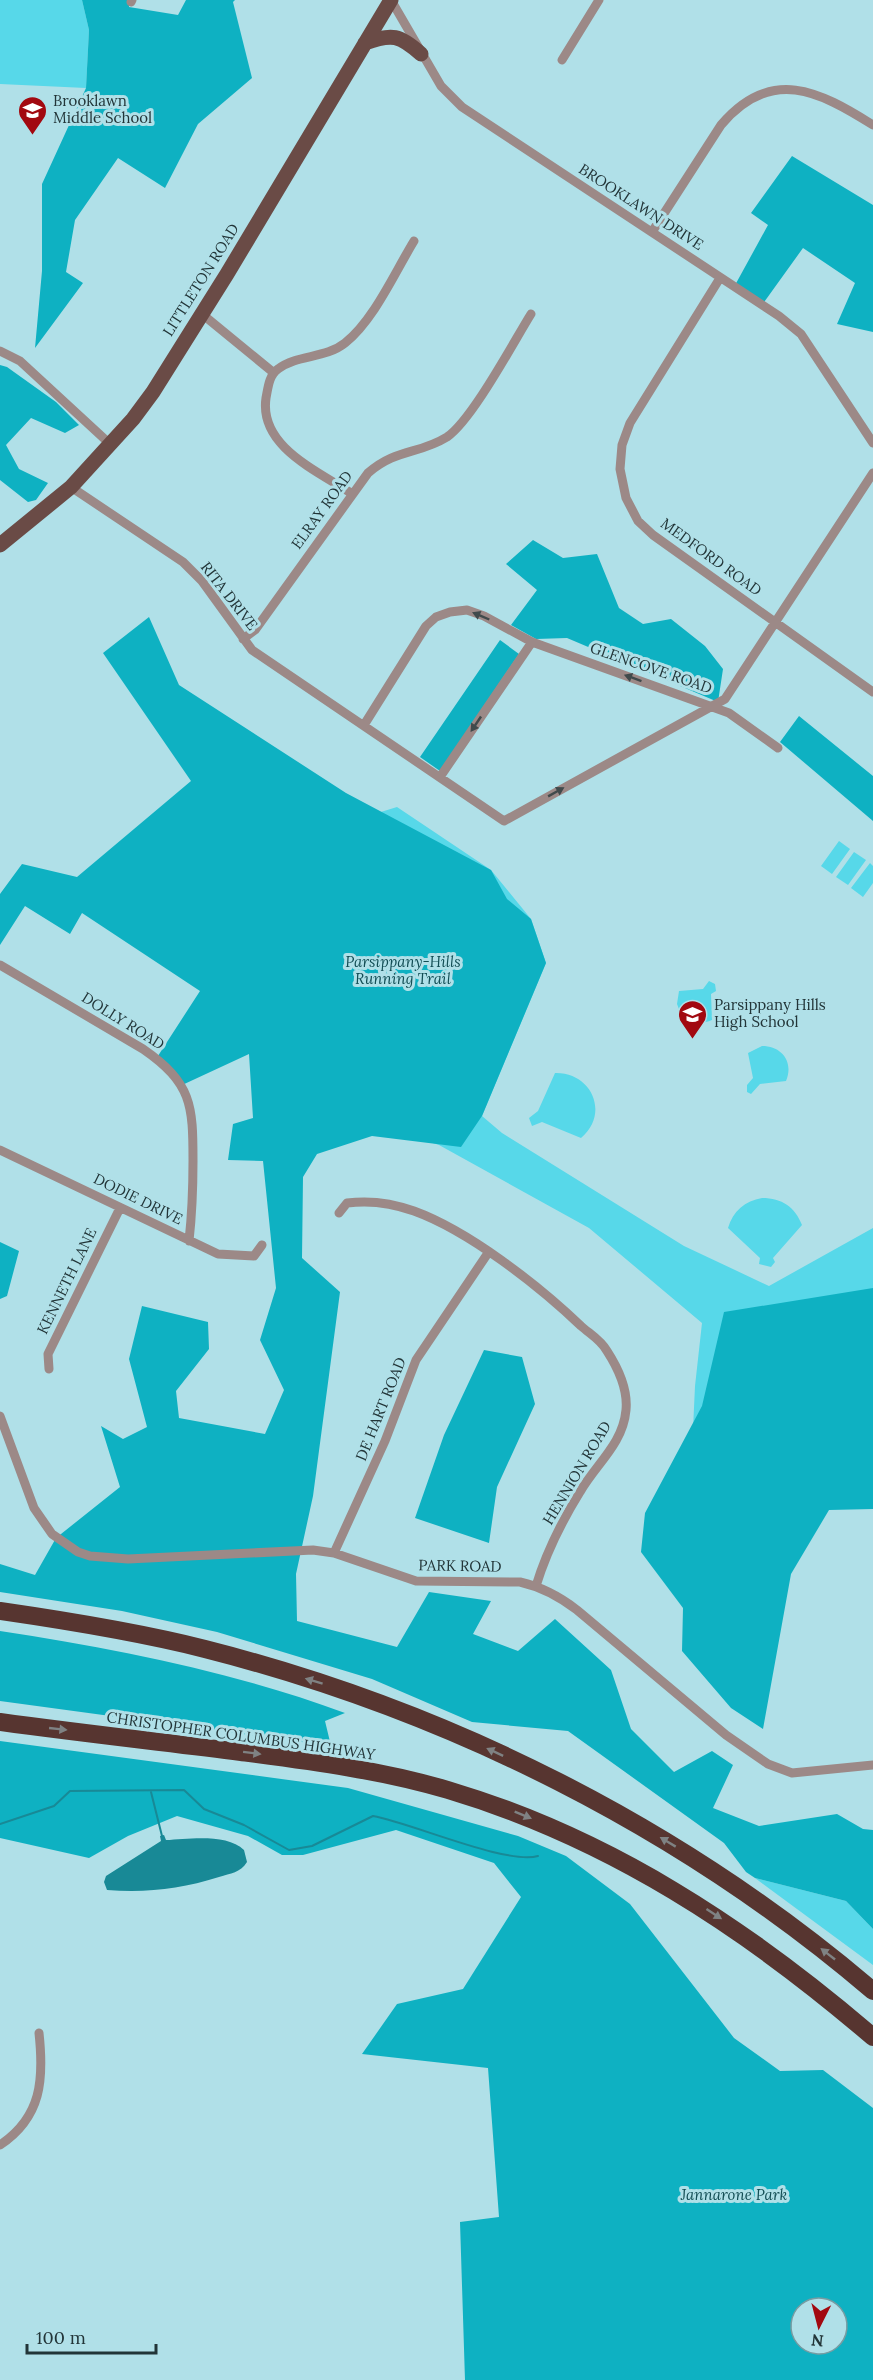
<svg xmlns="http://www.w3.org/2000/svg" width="873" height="2380" viewBox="0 0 873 2380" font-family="Lora,serif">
<rect width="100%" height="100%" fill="#b0e0e8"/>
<!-- green -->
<path fill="#57d8e9" d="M0 0H82L89 30 86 88 0 84Z
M397 807 491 870 531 919 546 963 482 1116 502 1133 684 1246 769 1286 873 1228V1475L692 1451 695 1386 702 1323 589 1228 439 1145 363 1121 316 832Z
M839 841 850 849 832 874 821 866Z
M854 852 866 860 848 885 836 877Z
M870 863 873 866V883L863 897 851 888Z
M709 981 715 984 716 991 711 994 712 1020C696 1027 682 1020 677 1004L679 991 703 989Z
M762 1046C782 1046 794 1062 786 1081L760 1084 751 1094 747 1092V1085L753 1078 748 1053Z
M555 1073C592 1072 610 1114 581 1138L542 1122 532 1126 529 1118 538 1111Z
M762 1198C782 1198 795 1207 802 1225L773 1258 775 1262 771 1267 759 1264 760 1258 728 1228C733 1211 745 1201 762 1198Z
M755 1878 846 1901 873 1929V1965Z"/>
<!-- forest -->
<path fill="#0eb1c2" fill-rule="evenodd" d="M82 0H129V7L178 15 186 0H235L233 2 252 78 198 124 165 188 118 158 75 220 66 272 83 283 35 348 42 271V184L86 88 89 30Z
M792 156 873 205V332L837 324 855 283 803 248 762 305 734 287 768 225 751 213Z
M0 365 7 367 56 402 79 425 65 433 31 418 6 445 19 469 48 483 36 500 28 502 0 480Z
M533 540 563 558 597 554 619 608 643 624 671 619 705 646 723 669 718 702 567 638 536 639 511 625 537 590 506 564Z
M149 617 179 685 346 793 491 870 507 899 531 919 546 963 482 1116 461 1147 372 1136 317 1154 303 1177 302 1258 340 1292 313 1496 296 1574 297 1621 397 1647 429 1592 491 1601 473 1634 518 1651 555 1619 611 1670 631 1729 674 1772 712 1751 733 1765 713 1808 759 1826 837 1814 863 1829 873 1830V1929L846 1901 755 1878 746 1872 724 1843 568 1731 472 1722 372 1679 217 1632 122 1611 0 1592V1564L35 1575 56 1538 120 1487 101 1426 123 1439 147 1427 129 1359 142 1306 208 1322 209 1349 176 1391 179 1418 265 1434 284 1390 260 1340 276 1288 263 1161 228 1160 233 1124 253 1118 249 1054 180 1086 156 1059 200 991 82 913 70 934 25 906 0 945V894L22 864 77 877 191 781 103 653Z
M500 640 519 654 440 771 420 757Z
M799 716 873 776V821L780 742Z
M0 1242 19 1251 7 1296 0 1299Z
M873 1288V1509L829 1510 791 1574 763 1729 731 1708 682 1651 683 1608 641 1552 645 1513 702 1406 724 1312Z
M484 1350 522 1357 535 1404 497 1487 489 1543 415 1518 444 1435Z
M0 1631C117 1649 234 1672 345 1713L325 1721 331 1746 0 1701Z
M0 1741 348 1788 518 1836 566 1856 630 1904 734 2038 780 2071 823 2070 873 2108V2380H465L460 2222 499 2217 488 2068 362 2054 397 2004 463 1989 521 1897 494 1863 396 1830 303 1855H282L248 1836 177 1816 128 1836 89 1858 0 1838ZM801 2308H837V2344H801Z"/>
<!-- water -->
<path fill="#188996" d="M164 1835 166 1840C188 1839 227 1833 244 1850L247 1862C240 1873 231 1873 219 1877 181 1889 147 1893 107 1890L104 1882 106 1876 161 1841 160 1836Z"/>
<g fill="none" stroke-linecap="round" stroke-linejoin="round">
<!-- stream -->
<path stroke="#188996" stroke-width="2" d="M151 1792 162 1836
M0 1824 54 1806 70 1791 184 1790 204 1809 244 1825 289 1850 312 1846 373 1816C412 1823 506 1865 538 1856"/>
<!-- street -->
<path stroke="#9c8987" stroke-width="9" d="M391 0 441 86 462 107 779 316 801 334 873 443
M131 2 132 0
M562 60 599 0
M652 232 721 125C771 66 819 91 873 125
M720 278 630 423 622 445 620 469 626 498 638 521 653 535 873 692
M202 314 274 373
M0 351 20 361 110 444
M71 487 183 562 202 581 252 650 504 821 725 699 873 473
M351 493C316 470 259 446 266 398 268 388 269 375 278 369 298 354 325 359 345 343 374 320 395 272 414 241
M243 639 255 630 368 473C397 448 418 455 447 437 472 420 513 343 531 314
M364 725 426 626 436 617 450 612 467 610 484 616 532 642 729 713 778 748
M440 777 532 642
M0 965 143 1049C192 1083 193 1105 193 1161 193 1188 192 1214 189 1241
M0 1150 218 1254 254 1256 262 1245
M339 1213 347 1203C370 1200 392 1203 414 1211 469 1231 538 1285 581 1326 590 1334 601 1340 607 1351 618 1368 628 1389 626 1410 623 1444 596 1464 580 1492 562 1521 546 1553 536 1586
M49 1369 48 1354 120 1208
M0 1416 34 1508 52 1534 78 1552 90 1556 128 1559 313 1550 334 1553 416 1581 520 1582C542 1587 559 1596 577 1610L726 1735 768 1764 792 1773 873 1765
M334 1553 385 1441 416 1360 488 1253
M0 2145C42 2117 44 2079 39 2033"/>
<!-- primary -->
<path stroke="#6a4b46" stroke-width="15" d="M365 43C392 33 400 35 421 54
M0 545 71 487 133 419 153 392 227 274 391 0"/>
<!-- highway -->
<path stroke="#573530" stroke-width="18" d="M0 1611C69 1621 138 1632 205 1649 449 1711 681 1827 873 1991
M0 1722C80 1733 161 1742 241 1752 310 1761 381 1770 448 1790 609 1838 746 1928 873 2037"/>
</g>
<!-- one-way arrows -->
<defs><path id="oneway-solid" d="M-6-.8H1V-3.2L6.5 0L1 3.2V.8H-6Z" transform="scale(1.5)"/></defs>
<g fill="#404a4c">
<use href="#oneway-solid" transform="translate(481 616) rotate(-157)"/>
<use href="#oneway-solid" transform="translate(633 678) rotate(-160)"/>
<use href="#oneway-solid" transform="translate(476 724) rotate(124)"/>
<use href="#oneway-solid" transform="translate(556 792) rotate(-29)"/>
</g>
<g fill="#7f8283">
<use href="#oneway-solid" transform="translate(314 1681) rotate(-163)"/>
<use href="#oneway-solid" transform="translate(58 1729) rotate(6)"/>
<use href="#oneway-solid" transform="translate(495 1752) rotate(-155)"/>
<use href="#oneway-solid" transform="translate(252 1753) rotate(7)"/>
<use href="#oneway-solid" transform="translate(523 1815) rotate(22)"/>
<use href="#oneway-solid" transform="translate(668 1842) rotate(-149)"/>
<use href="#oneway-solid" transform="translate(714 1914) rotate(33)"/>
<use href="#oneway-solid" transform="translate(828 1954) rotate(-142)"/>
</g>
<!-- icons -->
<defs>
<symbol id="school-pin" viewBox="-11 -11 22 30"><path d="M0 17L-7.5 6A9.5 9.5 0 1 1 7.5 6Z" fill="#a20910" stroke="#b0e0e8"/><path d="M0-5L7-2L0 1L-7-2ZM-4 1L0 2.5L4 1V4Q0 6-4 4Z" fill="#fff"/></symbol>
</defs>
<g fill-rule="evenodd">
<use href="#school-pin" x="16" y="94" width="33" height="45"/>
<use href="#school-pin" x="676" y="998" width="33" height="45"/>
</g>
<g text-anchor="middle" stroke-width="6" stroke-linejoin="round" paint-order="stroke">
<!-- poi labels -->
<g font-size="15" fill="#223538" stroke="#b0e0e8" text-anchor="start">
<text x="53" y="106">Brooklawn<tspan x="53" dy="17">Middle School</tspan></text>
<text x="714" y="1010">Parsippany Hills<tspan x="714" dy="17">High School</tspan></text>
</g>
<!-- street labels -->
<g font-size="15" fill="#223538" stroke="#b0e0e8">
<text transform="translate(641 207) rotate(33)" y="5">BROOKLAWN DRIVE</text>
<text transform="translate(201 280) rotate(-58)" y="5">LITTLETON ROAD</text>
<text transform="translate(322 510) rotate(-54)" y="5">ELRAY ROAD</text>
<text transform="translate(711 557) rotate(36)" y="5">MEDFORD ROAD</text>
<text transform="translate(229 596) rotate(52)" y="5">RITA DRIVE</text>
<text transform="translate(651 668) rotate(19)" y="5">GLENCOVE ROAD</text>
<text transform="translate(123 1021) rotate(32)" y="5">DOLLY ROAD</text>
<text transform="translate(138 1199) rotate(26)" y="5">DODIE DRIVE</text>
<text transform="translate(67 1281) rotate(-64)" y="5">KENNETH LANE</text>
<text transform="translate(381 1409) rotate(-68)" y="5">DE HART ROAD</text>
<text transform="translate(577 1473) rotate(-59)" y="5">HENNION ROAD</text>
<text transform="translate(460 1566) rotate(1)" y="5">PARK ROAD</text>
<text transform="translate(241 1736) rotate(8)" y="5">CHRISTOPHER COLUMBUS HIGHWAY</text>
</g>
<!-- park labels -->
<g font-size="15" font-style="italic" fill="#124d54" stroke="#b0e0e8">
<text x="403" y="967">Parsippany-Hills<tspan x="403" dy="17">Running Trail</tspan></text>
<text x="734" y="2200">Jannarone Park</text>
</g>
</g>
<!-- north arrow -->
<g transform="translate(819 2326) rotate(186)"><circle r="28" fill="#b0e0e8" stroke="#779ca2" stroke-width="1.5"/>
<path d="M0-4.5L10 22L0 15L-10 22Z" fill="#a20910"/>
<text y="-9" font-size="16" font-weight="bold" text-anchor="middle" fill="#223538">N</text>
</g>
<!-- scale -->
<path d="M27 2344v9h129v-9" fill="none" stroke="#223538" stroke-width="3"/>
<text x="36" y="2344" font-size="18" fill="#223538" stroke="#b0e0e8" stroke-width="4.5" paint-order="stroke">100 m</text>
</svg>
